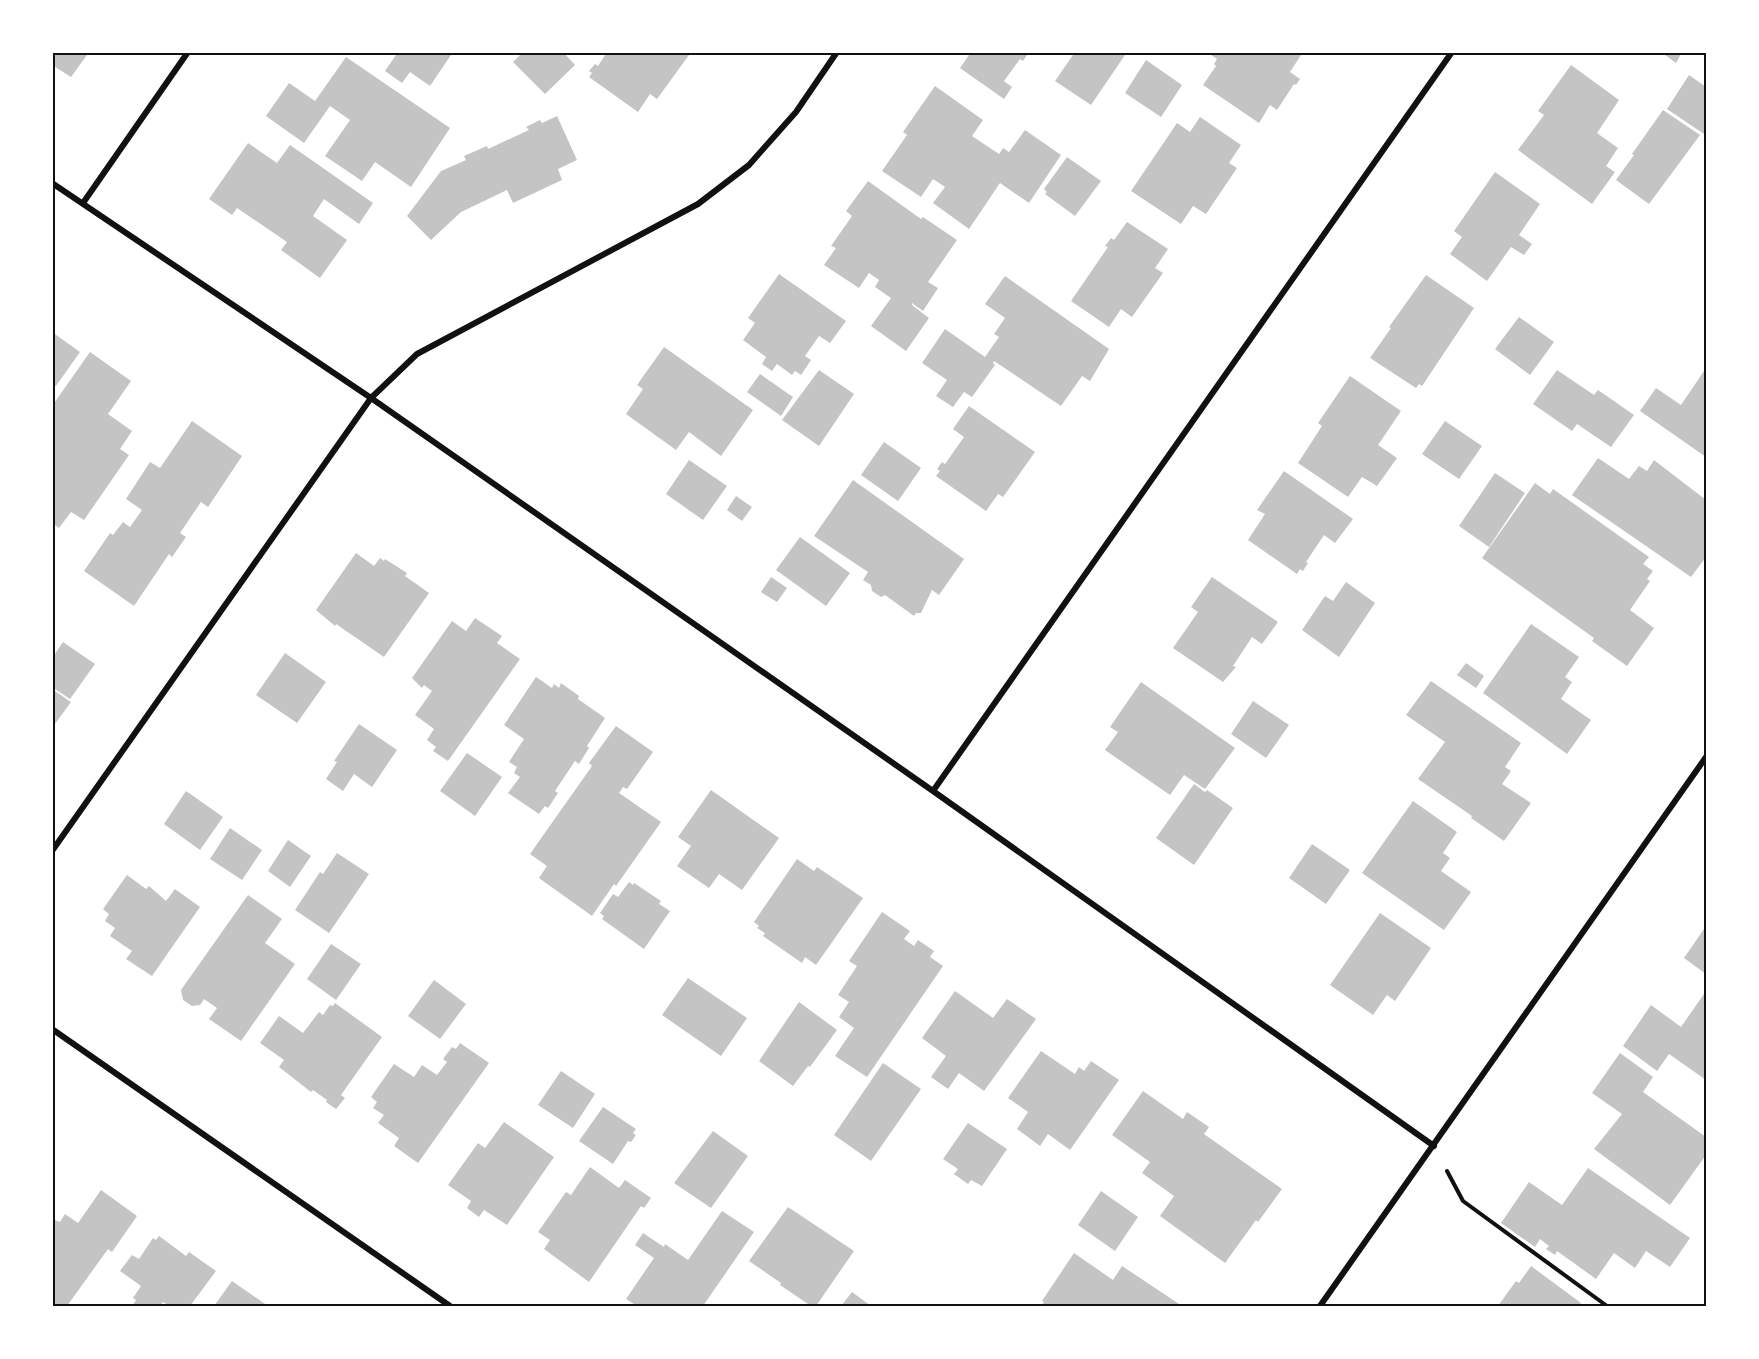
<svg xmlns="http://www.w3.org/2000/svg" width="1759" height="1359" viewBox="0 0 1759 1359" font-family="'Noto Sans',sans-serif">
<rect width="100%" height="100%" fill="#fff"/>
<!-- building -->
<path fill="#c4c4c4" d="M52 52H83L87 55 71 77 52 65Z
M398 52H453L430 86 410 72 402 83 385 71Z
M523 52H563L575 65 545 94 513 62Z
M607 52H686L689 55 657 99 650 94 638 112 589 77 592 73 589 71 595 64 598 66Z
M971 52H1029L1023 61 1020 59 1004 81 1012 87 1004 99 960 68Z
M1075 52H1122L1125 55 1091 105 1055 81Z
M1207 52H1303L1290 72 1300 79 1296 85 1294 84 1277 110 1270 105 1259 123 1203 85 1216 66 1214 64 1217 59Z
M1661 52H1682L1676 63Z
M346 57 450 128 411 187 375 162 362 181 325 156 350 120 330 106 304 143 266 116 289 83 315 101Z
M1146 60 1182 85 1161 117 1125 93Z
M1571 65 1619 100 1597 133 1618 148 1606 166 1615 172 1592 204 1518 150 1544 115 1538 111Z
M1689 75 1706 87V131L1704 134 1667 109Z
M935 86 983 120 972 136 999 154 1003 148 1009 152 1025 130 1061 155 1029 203 1000 183 969 229 933 203 945 187 933 179 921 197 882 171 907 135 903 132Z
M1663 110 1700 135 1649 204 1616 180 1634 155 1632 154Z
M557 116 577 160 558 169 562 180 513 203 507 190 461 212 431 240 407 216 441 171 466 160 464 156 487 146 488 149 529 130 526 127 540 120 542 123Z
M1200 117 1241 145 1229 163 1237 168 1206 214 1193 206 1181 224 1131 191 1177 123 1190 132Z
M248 143 277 163 290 145 373 203 359 224 324 199 313 216 347 240 320 278 281 250 287 242 237 208 232 215 209 199Z
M1067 157 1101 181 1075 216 1045 194 1047 192 1044 189Z
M1495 172 1540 204 1519 235 1532 244 1524 255 1511 247 1487 281 1450 254 1462 237 1454 231Z
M868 181 921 219 923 217 957 240 928 282 938 288 923 311 912 303V305L929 318 906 351 871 326 891 298 875 287 879 280 869 273 859 288 824 265 836 248 831 246 852 216 846 211Z
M1127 222 1168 249 1155 268 1163 273 1132 317 1121 309 1109 327 1071 301 1108 247 1105 246 1111 238 1114 240Z
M779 274 846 321 830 343 819 336 805 356 811 360 801 375 795 371 792 375 777 364 772 371 762 364 766 357 743 340 755 323 748 318Z
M1426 275 1474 308 1422 386 1419 384 1416 388 1370 358 1391 328 1389 327Z
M1005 276 1109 349 1090 381 1082 376 1061 406 994 361 993 363 995 365 972 397 964 392 953 407 936 396 947 380 922 363 945 329 985 357 999 337 994 334 1005 318 985 304Z
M1519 317 1554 342 1530 375 1495 349Z
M52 332 80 352 56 386 52 384Z
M664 347 753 410 721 456 689 432 676 450 626 414 643 389 637 385Z
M90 352 131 381 108 414 132 431 120 449 129 455 84 520 71 512 59 528 52 523V406Z
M1706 368V457L1640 411 1656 388 1681 405Z
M819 370 854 394 819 446 782 420Z
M1557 370 1594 395 1598 390 1634 415 1611 447 1577 424 1572 431 1533 404Z
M760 374 793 397 781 416 747 392Z
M1350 376 1401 411 1378 445 1397 458 1377 486 1362 477 1348 497 1298 463 1322 426 1318 423Z
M969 406 1035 452 1003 497 998 494 986 511 936 476 940 471 937 469 942 462 945 464 964 437 953 429Z
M192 421 242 456 208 507 201 502 180 533 186 537 172 557 169 554 134 606 84 571 110 533 113 535 123 522 130 527 142 510 126 499 150 462 160 468Z
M1445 421 1482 446 1459 479 1422 454Z
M884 442 921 468 898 501 861 475Z
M1598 458 1629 479 1639 466 1647 471 1654 460 1706 500V540L1705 542 1706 557 1691 577 1572 495Z
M689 460 727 486 703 520 666 494Z
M1284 471 1353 519 1335 543 1324 535 1306 562 1308 563 1303 571 1300 569 1297 574 1248 540 1265 514 1257 510Z
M1495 473 1525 493 1489 547 1459 526Z
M853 480 964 559 939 595 932 590 921 613H916L914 616 885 595 881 597 872 591 871 585 863 580 868 572 814 536Z
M1535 483 1550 494 1553 489 1649 557 1643 564 1653 571 1647 579 1650 581 1630 610 1654 628 1627 666 1592 641 1594 638 1482 558Z
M736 496 752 507 742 521 727 510Z
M800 537 850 573 826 606 776 570Z
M356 553 374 566 380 558 384 561 385 559 407 573 405 576 429 593 384 657 336 624 335 626 316 610Z
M771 577 787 588 777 602 761 592Z
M1212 577 1278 622 1262 644 1252 637 1233 666 1236 667 1223 682 1173 648 1198 612 1191 607Z
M1346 582 1375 603 1339 657 1302 630 1325 596 1333 601Z
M475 618 502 636 497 643 520 659 448 761 433 751 436 747 427 740 434 729 415 715 432 691 424 685 422 688 412 678 452 621 466 631Z
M1531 624 1579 657 1565 677 1572 682 1561 699 1591 720 1567 754 1483 693Z
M63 642 95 664 70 699 52 687V658Z
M285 653 326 682 297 723 256 695Z
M1466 663 1484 676 1476 688 1457 675Z
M536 677 552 688 554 684 559 688 561 683 579 696 578 699 605 718 587 746 589 748 579 764 575 761 555 791 558 793 548 808 545 806 539 814 508 793 520 777 514 773 517 767 509 762 524 739 504 725Z
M1431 681 1521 743 1505 767 1511 771 1502 784 1531 803 1504 841 1471 818 1472 816 1418 779 1445 742 1406 715Z
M1141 682 1235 748 1205 789 1184 775 1170 795 1105 750 1118 732 1110 727Z
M52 689 71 702 52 728Z
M1253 701 1289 725 1266 758 1231 734Z
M359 724 397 750 372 787 354 774 343 791 326 779 337 762 334 761Z
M616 726 653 752 627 789 623 787 619 793 661 822 616 886 614 884 592 916 539 878 547 866 530 854 592 766 589 763Z
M467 753 502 777 475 816 440 791Z
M1194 784 1205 792 1207 790 1233 808 1194 865 1156 838Z
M711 790 779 838 742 890 719 874 709 888 677 866 691 846 678 837Z
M186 791 223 817 200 850 164 824Z
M1413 801 1457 832 1443 853 1450 858 1441 871 1471 892 1444 930 1362 873Z
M230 828 262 850 242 880 210 859Z
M288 840 311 856 290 887 268 871Z
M1312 844 1350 870 1326 904 1289 878Z
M337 853 369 874 329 933 295 910 320 872 323 874Z
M797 859 814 871 817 867 863 898 816 965 805 957 802 963 763 936 765 933 757 928 759 926 754 922Z
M127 875 146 889 149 886 166 901 175 889 200 907 152 976 126 959 132 951 110 936 115 928 105 921 109 914 103 909Z
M629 882 633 885 634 883 661 901 659 904 670 911 644 949 602 919 604 916 600 913 613 894 618 897Z
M248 895 282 919 265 943 295 964 241 1041 209 1019 217 1008 204 999 200 1005 192 1006 183 1000 181 990Z
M882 912 910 931 904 939 914 946 918 940 934 951 930 957 943 966 867 1077 835 1056 854 1028 839 1017 849 1002 838 995 857 966 849 961Z
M1380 913 1431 948 1395 1001 1387 995 1373 1015 1330 985Z
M1706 926V974L1684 958Z
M331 944 361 964 336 1000 307 979Z
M688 978 747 1018 721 1056 662 1015Z
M434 980 466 1004 440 1039 408 1016Z
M955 991 993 1018 1007 999 1036 1019 984 1091 959 1073 948 1089 931 1077 946 1056 922 1038Z
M1706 991V1080L1669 1054 1657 1071 1623 1046 1651 1005 1681 1027Z
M799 1002 837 1030 810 1067 808 1066 793 1086 759 1061Z
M335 1003 382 1037 341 1095 345 1098 336 1109 326 1102 327 1100 313 1090 311 1092 279 1067 284 1060 260 1043 279 1016 303 1033 319 1012 323 1015 330 1005 333 1006Z
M460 1043 489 1063 418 1163 394 1146 399 1138 378 1123 384 1115 373 1108 377 1102 371 1097 394 1064 414 1077 422 1065 437 1075 447 1062 443 1059 452 1047 456 1049Z
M1041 1051 1075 1074 1079 1067 1084 1071 1091 1061 1119 1080 1070 1150 1048 1134 1040 1146 1017 1129 1028 1112 1008 1098Z
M1620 1053 1653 1077 1643 1092 1706 1137V1155L1670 1205 1594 1149 1622 1114 1592 1093Z
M883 1063 921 1089 871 1161 834 1135Z
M561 1071 595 1094 573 1128 538 1105Z
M1143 1091 1183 1119 1187 1112 1209 1127 1204 1134 1282 1189 1258 1222 1256 1220 1225 1263 1160 1216 1174 1196 1142 1173 1150 1162 1112 1135Z
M603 1107 636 1129 633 1133 636 1135 631 1142 628 1141 613 1164 579 1141Z
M504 1122 554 1157 507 1225 484 1210 479 1217 467 1208 471 1201 448 1185 478 1143 485 1148Z
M968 1123 1007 1149 982 1186 971 1180 968 1184 954 1174 958 1169 943 1159Z
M713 1131 748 1156 711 1208 674 1183Z
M590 1167 619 1188 625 1180 651 1198 644 1208 641 1206 589 1282 544 1249 550 1240 538 1232 566 1192 571 1195Z
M1588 1168 1690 1238 1670 1267 1646 1251 1635 1268 1614 1253 1596 1279 1557 1251 1555 1255 1546 1249 1549 1246 1540 1239 1535 1247 1501 1223 1529 1182 1562 1205Z
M101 1190 137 1216 112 1252 108 1249 67 1306 62 1305 61 1306H52V1219L60 1222 65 1214 78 1223Z
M1101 1191 1138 1217 1115 1251 1078 1225Z
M788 1207 854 1251 816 1306H811L780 1285 781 1283 749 1261Z
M722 1211 754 1232 703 1306H637L626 1299 654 1258 635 1245 643 1233 664 1247 665 1244 688 1260Z
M159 1236 186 1256 189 1252 216 1271 190 1306H169L163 1302 160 1306H132L136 1300 133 1298 141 1286 120 1271 132 1255 139 1259 153 1238 156 1240Z
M1074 1253 1113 1280 1122 1266 1182 1306H1041L1044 1302 1042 1301Z
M1531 1266 1581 1303 1579 1306H1498L1516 1281 1519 1283Z
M232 1281 268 1306H214Z
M852 1292 871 1306H841Z"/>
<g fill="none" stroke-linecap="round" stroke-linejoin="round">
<!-- path -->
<path stroke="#111" stroke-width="4" d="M1447 1171 1463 1201 1607 1306"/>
<!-- minor -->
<path stroke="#111" stroke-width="6" d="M52 183 371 398 933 791 1434 1146
M83 203 188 52
M933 791 1452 52
M52 851 371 398 417 354 698 204 749 165 796 112 837 52
M52 1029 450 1306
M1320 1306 1706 757"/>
</g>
<!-- border -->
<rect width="1759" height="1359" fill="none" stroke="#ffffff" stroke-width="108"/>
<rect x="54" y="54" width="1651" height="1251" fill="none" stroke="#111" stroke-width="2"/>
</svg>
